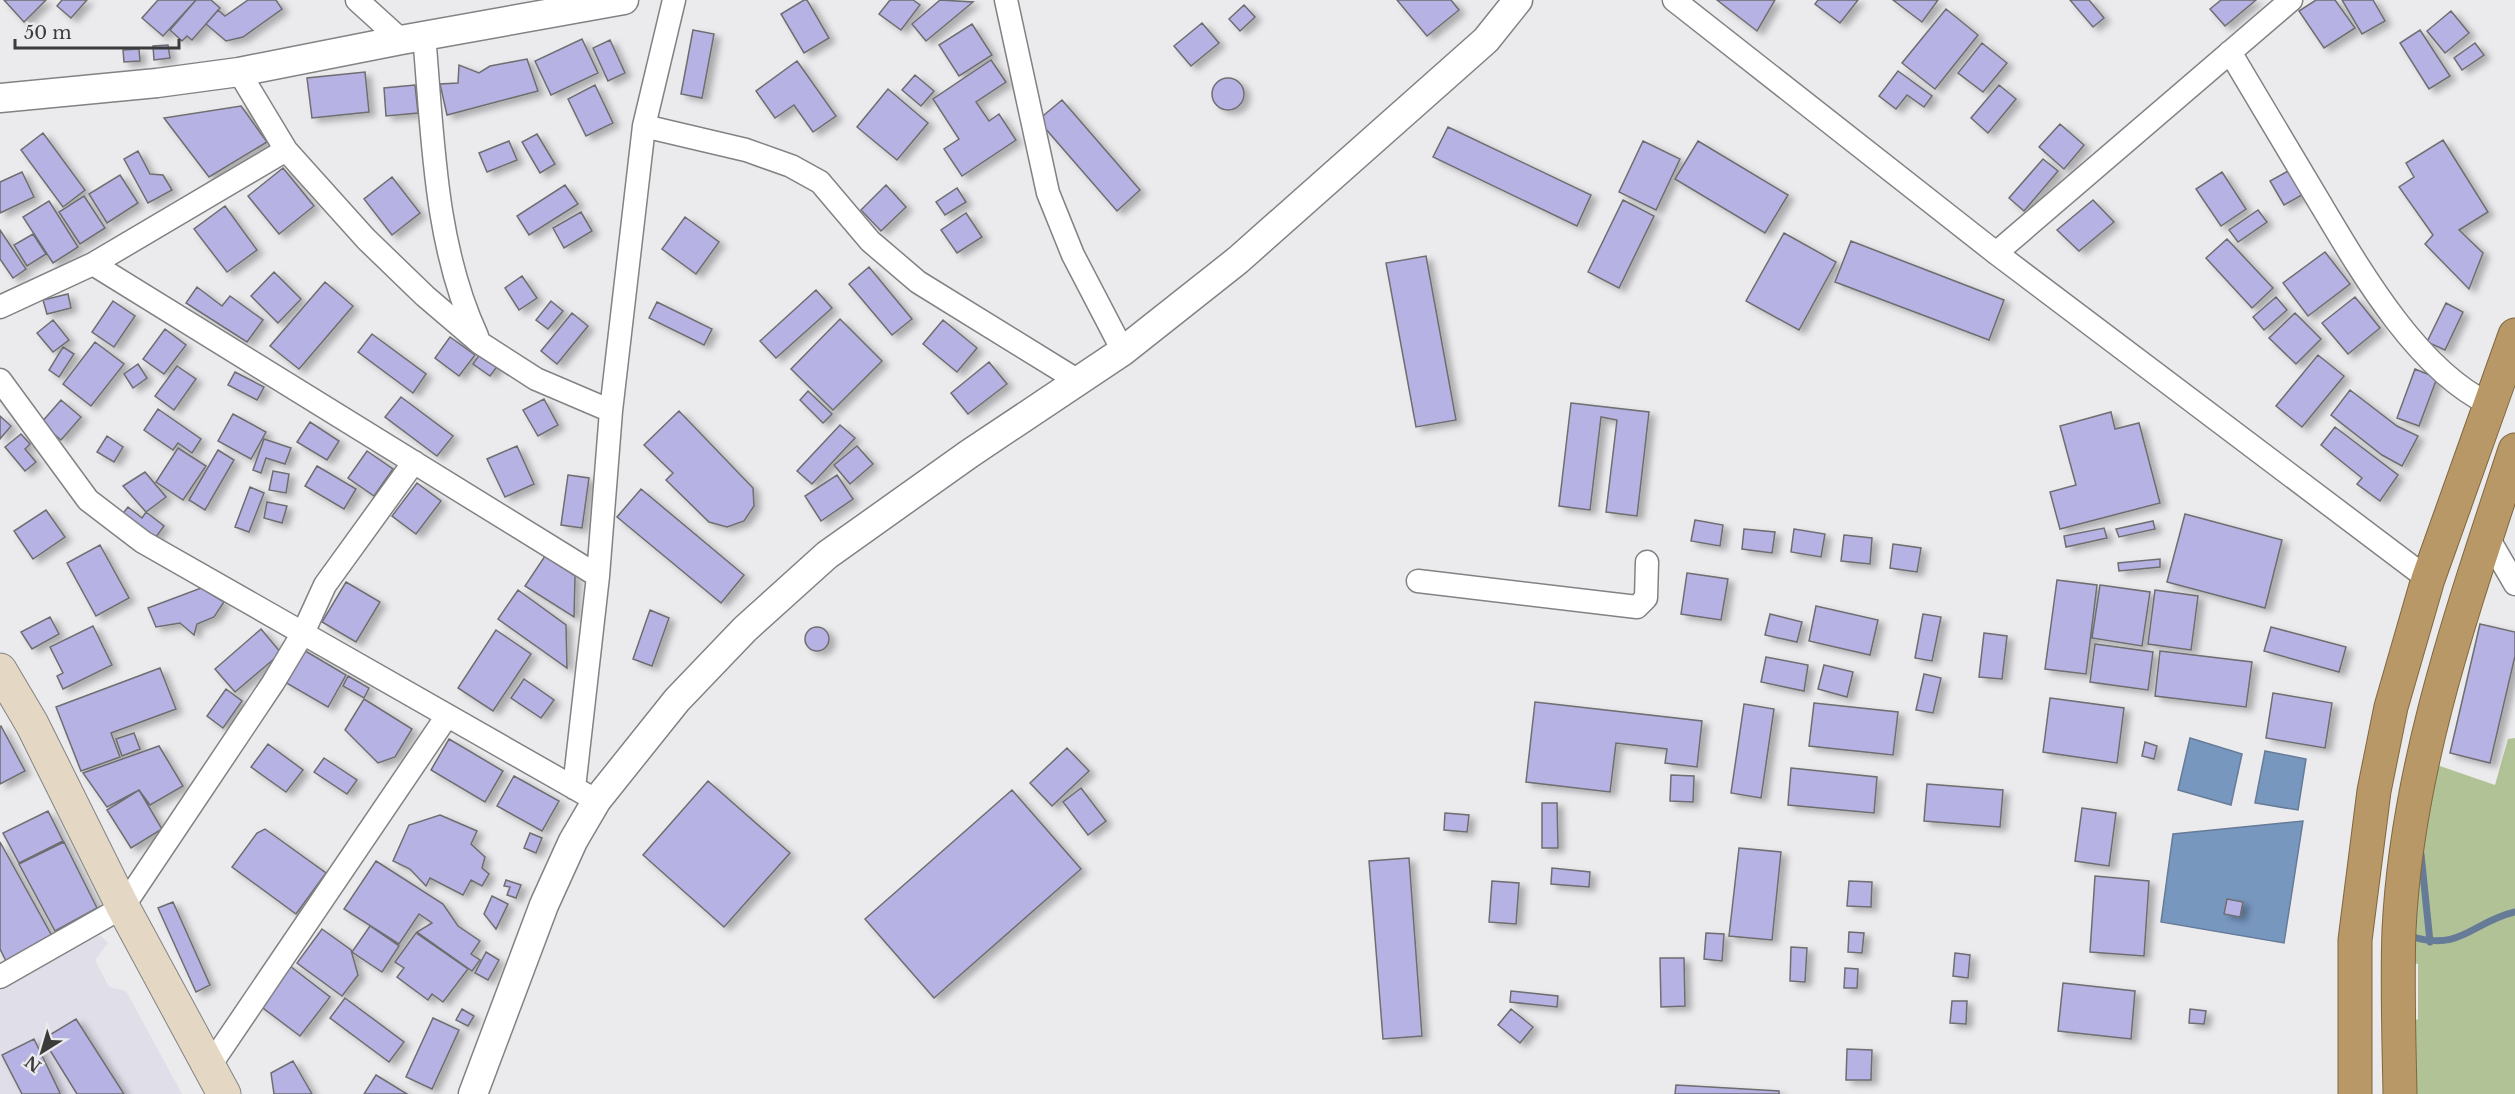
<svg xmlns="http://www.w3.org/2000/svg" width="2515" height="1094" viewBox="0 0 2515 1094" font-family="'Libre Baskerville',serif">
<defs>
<filter id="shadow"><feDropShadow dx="6" dy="4" stdDeviation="3" flood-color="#0004"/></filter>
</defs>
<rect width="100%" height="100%" fill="#ebebee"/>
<!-- built -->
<path fill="#dfdee9" d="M100 935 108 943 95 960 109 987 126 991 182 1094H0V991Z"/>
<!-- green -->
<path fill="#b1c396" d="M2515 738V1094H2391L2388 1037 2418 1019V964L2391 957 2411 759 2440 766 2495 785 2508 739Z"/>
<!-- water -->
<path fill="#7897bf" stroke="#667b98" stroke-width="1.5" d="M2190 738 2242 754 2231 805 2178 790Z
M2265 751 2306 759 2298 810 2255 803Z
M2303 821 2284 943 2161 922 2173 834Z"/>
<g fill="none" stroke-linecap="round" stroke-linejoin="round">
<!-- stream -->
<path stroke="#667b98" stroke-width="7" d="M2421 854 2430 942
M2413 937C2462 951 2472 922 2515 912"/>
</g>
<!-- building -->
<path fill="#b6b3e4" stroke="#6e6e70" stroke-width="1.5" filter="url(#shadow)" d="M4 0H46L24 22Z
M62 0H87L71 18 57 6Z
M158 0H196L163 36 142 18Z
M196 0H211L220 8 192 40 187 36 182 41 170 30Z
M248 0H276L282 9 243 37 226 41 206 24 218 10 225 16Z
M804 0H807L829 38 804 53 781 14Z
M890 0H913L920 5 901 30 879 14Z
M940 0 973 2 926 41 912 24Z
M1397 0H1451L1459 10 1427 36Z
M1717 0H1775L1757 31Z
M1818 0H1858L1840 23 1815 4Z
M1893 0H1938L1922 22Z
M2070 0H2089L2104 18 2093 27Z
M2221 0H2256L2225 26 2210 9Z
M2316 0H2335L2355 28 2324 48 2299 11Z
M2342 0H2373L2385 21 2362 34Z
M1244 5 1255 17 1240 31 1229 19Z
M1946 9 1978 35 1935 89 1902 63Z
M2451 11 2469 33 2445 53 2427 31Z
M1202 23 1219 43 1191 66 1174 46Z
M972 24 992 55 959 76 939 45Z
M693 30 714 34 702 98 681 94Z
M2420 30 2450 76 2429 89 2400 43Z
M582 39 598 73 551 95 535 61Z
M610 40 625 73 608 81 593 48Z
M1982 43 2007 63 1983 92 1958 73Z
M2475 43 2484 55 2462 70 2454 58Z
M168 45 170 58 154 60 153 46Z
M139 49 140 61 124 62 123 50Z
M527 59 538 91 447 115 440 84 458 83 459 65 479 73 490 66Z
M991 60 1006 82 976 102 989 121 999 114 1016 140 962 176 944 149 959 139 933 99Z
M797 61 836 116 813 132 794 105 775 118 756 91Z
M1898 71 1932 96 1924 107 1907 95 1896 109 1879 96Z
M365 72 369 112 312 118 307 78Z
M915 75 934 91 921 106 902 90Z
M1212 94a16 16 0 1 1 32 0a16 16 0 1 1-32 0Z
M415 85 418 113 386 116 384 88Z
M595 85 613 123 586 136 568 99Z
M1999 85 2016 99 1988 133 1971 118Z
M888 89 928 123 897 160 857 127Z
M1062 100 1140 190 1117 211 1038 120Z
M241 106 267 142 209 177 164 118Z
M2060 124 2084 145 2064 169 2039 147Z
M1448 127 1591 195 1577 226 1433 157Z
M43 133 85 190 63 207 21 150Z
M537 134 555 164 540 173 522 142Z
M2443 140 2488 212 2459 230 2483 253 2469 289 2425 244 2433 235 2399 187 2414 177 2406 163Z
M509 141 517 160 487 172 479 153Z
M1643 141 1680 159 1656 210 1619 192Z
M1698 141 1788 195 1765 233 1675 179Z
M138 151 150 174 163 175 172 190 148 203 124 159Z
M2043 159 2058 171 2024 211 2009 198Z
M283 168 314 206 279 234 248 196Z
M2288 171 2302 195 2284 205 2270 181Z
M22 172 34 197 0 213V182Z
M2222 172 2246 209 2221 226 2196 189Z
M120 175 138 203 107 223 89 194Z
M392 177 420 213 392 235 364 199Z
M565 185 578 204 529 235 517 216Z
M886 185 906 207 881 231 861 210Z
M957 188 966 202 945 215 936 202Z
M84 196 105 228 80 244 59 212Z
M1623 200 1654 216 1619 288 1588 272Z
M2093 200 2114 222 2079 251 2057 230Z
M49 201 78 247 53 263 23 217Z
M225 206 257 250 227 272 194 229Z
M2258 210 2267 222 2238 242 2229 230Z
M581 212 592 231 564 248 553 228Z
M966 213 982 237 957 253 941 230Z
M685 217 719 242 696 274 662 249Z
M0 230 26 269 13 278 0 259Z
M1784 233 1836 262 1799 330 1746 301Z
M33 234 46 254 27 266 14 245Z
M2227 239 2273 288 2252 308 2206 258Z
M1851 241 2004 300 1989 340 1835 282Z
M2325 252 2350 284 2308 316 2283 283Z
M1426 256 1456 420 1416 427 1386 263Z
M869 267 912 319 892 335 849 284Z
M274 272 301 299 278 323 251 296Z
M522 276 537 298 519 310 505 288Z
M325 282 353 306 299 369 270 346Z
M197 287 222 306 230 296 263 320 247 342 186 303Z
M816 290 832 308 776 358 760 341Z
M68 294 71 308 47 314 43 300Z
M2276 297 2287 310 2264 330 2253 317Z
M2355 297 2380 328 2348 354 2322 323Z
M113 301 135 316 114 347 92 332Z
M551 301 563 311 548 329 536 320Z
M657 302 712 329 704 345 649 318Z
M2446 303 2463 312 2445 350 2427 342Z
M572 313 588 326 557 364 541 351Z
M2295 313 2321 339 2296 364 2269 338Z
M840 319 882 361 833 410 791 369Z
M53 320 69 340 53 352 37 333Z
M943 320 977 348 957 372 923 344Z
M165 329 186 345 164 374 143 359Z
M372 334 426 374 413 393 358 352Z
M450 337 475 355 459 376 435 358Z
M95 342 124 364 91 406 63 384Z
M63 347 74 354 59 377 49 370Z
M482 351 499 364 490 376 473 364Z
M2318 355 2344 376 2302 427 2276 406Z
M989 362 1007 384 968 414 951 393Z
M138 364 147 378 133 388 124 374Z
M177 366 196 379 174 410 155 396Z
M2415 369 2437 378 2419 426 2397 418Z
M235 372 264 387 257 400 228 385Z
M2350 390 2397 426 2418 436 2402 466 2382 455 2331 415Z
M808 391 832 414 823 423 800 400Z
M401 397 453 436 437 456 385 417Z
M544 399 558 425 538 436 523 410Z
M61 400 81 417 61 440 41 423Z
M1571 403 1649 412 1637 516 1606 512 1617 420 1601 417 1590 510 1559 506Z
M158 409 201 439 192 453 178 443 173 450 144 430Z
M679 411 753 488 754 506 744 521 727 527 709 522 666 480 673 473 644 445Z
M2111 412 2115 429 2139 423 2160 503 2060 529 2050 492 2076 485 2060 426Z
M233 414 266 432 251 459 218 441Z
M0 416 11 426 0 439Z
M310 422 339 441 327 460 297 442Z
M840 425 855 438 812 484 797 471Z
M2335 427 2398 475 2380 501 2357 484 2362 478 2321 445Z
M21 434 30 444 25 449 36 462 25 471 5 447Z
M107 436 123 447 114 462 97 452Z
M264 439 291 448 285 464 266 458 261 473 253 470Z
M517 446 534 484 505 497 487 459Z
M857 446 873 464 850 484 834 465Z
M178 448 206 466 183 500 156 482Z
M218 450 234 460 205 510 189 500Z
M367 451 393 469 374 496 348 478Z
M317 466 356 489 344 509 305 486Z
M273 471 289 474 286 493 269 490Z
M145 472 166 497 146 512 123 486Z
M568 475 589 478 582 528 561 525Z
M837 475 853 499 821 521 805 496Z
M417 483 441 501 416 534 392 516Z
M250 487 264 493 249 532 235 527Z
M641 489 744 575 721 603 617 517Z
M267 502 287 506 282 523 264 518Z
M128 507 142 518 146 512 164 526 153 541 120 517Z
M46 510 65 537 33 559 14 531Z
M2185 514 2282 540 2265 608 2167 582Z
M1695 520 1723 525 1720 546 1691 541Z
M2153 521 2155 529 2119 537 2116 529Z
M2104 528 2107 538 2066 547 2064 536Z
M1744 529 1775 532 1772 553 1742 549Z
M1794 529 1825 534 1821 557 1791 552Z
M1844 535 1872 538 1870 564 1841 561Z
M1893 544 1921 548 1917 572 1890 568Z
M100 545 129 598 96 616 67 563Z
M545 556 575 576 574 617 525 586Z
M2160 559V567L2119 571 2118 563Z
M1687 573 1728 579 1721 620 1681 614Z
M2057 580 2097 585 2086 674 2045 669Z
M346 582 380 602 356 642 322 622Z
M2100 585 2150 592 2142 646 2092 638Z
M201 588 224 602 214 617 197 624 194 635 180 623 156 627 148 608Z
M518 590 566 625 567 668 498 619Z
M2155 590 2198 596 2191 650 2148 644Z
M1816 606 1878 620 1870 655 1809 641Z
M650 610 669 618 652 666 633 659Z
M1770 614 1802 622 1797 642 1765 635Z
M1923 614 1941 617 1932 661 1915 658Z
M50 617 59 634 32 649 21 632Z
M2480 624 2515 632V656L2490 763 2450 753Z
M93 626 112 665 63 689 57 676 63 673 50 647Z
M2271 627 2346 647 2339 672 2264 651Z
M805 639a12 12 0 1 1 24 0a12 12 0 1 1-24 0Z
M261 629 281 653 235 692 215 669Z
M496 630 531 654 493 711 458 688Z
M1984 633 2007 636 2002 679 1979 677Z
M2095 644 2153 652 2148 690 2090 682Z
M302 649 346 675 328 707 283 681Z
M2160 651 2252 662 2246 707 2155 696Z
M1766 657 1808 665 1804 691 1761 682Z
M1824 665 1853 672 1847 697 1818 689Z
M160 668 176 709 111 733 120 757 81 771 56 707Z
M1924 674 1941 678 1933 713 1916 710Z
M348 676 369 688 364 698 343 686Z
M524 679 554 700 541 718 511 698Z
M226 689 242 701 223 728 207 716Z
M2273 693 2332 703 2325 748 2266 738Z
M2050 698 2124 708 2117 763 2043 752Z
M364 699 412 729 395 757 378 763 345 730Z
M1535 702 1702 721 1697 767 1665 763 1667 749 1616 743 1610 792 1526 782Z
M1814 703 1898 712 1893 755 1809 746Z
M1744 704 1774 709 1761 798 1731 793Z
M1 726 25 771 0 784V727Z
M134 733 140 749 122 756 116 739Z
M449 739 503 771 485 802 431 770Z
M2145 742 2157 746 2154 759 2142 756Z
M268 744 303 770 286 792 251 767Z
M159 746 183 786 150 805 139 790 107 807 83 773Z
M1067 748 1089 771 1052 806 1030 783Z
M324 758 357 780 347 794 314 772Z
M1791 768 1877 777 1874 813 1788 805Z
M1671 775 1694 776 1693 802 1670 801Z
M514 776 559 801 542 831 497 806Z
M708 781 790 853 724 927 643 855Z
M1927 784 2003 790 2000 827 1924 821Z
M1081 788 1106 821 1088 835 1063 802Z
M139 790 162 829 131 848 107 810Z
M1012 790 1081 869 934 998 865 919Z
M1542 803H1557L1558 848H1542Z
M2082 808 2116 813 2109 866 2075 861Z
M48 811 63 841 19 863 3 833Z
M1445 813 1469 815 1467 832 1444 830Z
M440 815 477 831 471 844 485 857 482 868 489 874 482 886 471 880 463 895 430 878 426 886 410 869 393 861 409 825Z
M265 829 326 873 296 914 232 867 257 833Z
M530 833 542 838 536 853 524 848Z
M0 842 52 936 6 961 0 949Z
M64 842 97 908 55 931 19 864Z
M1739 848 1781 852 1772 940 1729 936Z
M1409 858 1422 1036 1383 1039 1369 861Z
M376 861 443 904 458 926 480 941 471 954 480 960 472 971 417 932 432 923 419 914 399 944 344 909Z
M1552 868 1590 872 1589 887 1551 884Z
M2095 876 2149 881 2144 956 2090 952Z
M506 880 521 885 516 898 507 895 510 887 504 886Z
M1492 881 1519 883 1516 924 1489 922Z
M1849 881 1872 882 1871 907 1847 906Z
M492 896 508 904 496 929 484 914Z
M2227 899 2243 902 2240 917 2224 914Z
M173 902 210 985 196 992 158 908Z
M370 926 399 946 382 972 352 952Z
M322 929 351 950 358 975 342 996 297 963Z
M1849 932 1864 933 1862 953 1848 952Z
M416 933 468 969 443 1002 432 994 428 1000 397 977 404 968 395 962Z
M1706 933 1724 934 1722 961 1704 959Z
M1791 947 1807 948 1805 982 1790 981Z
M486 952 499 960 488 980 475 973Z
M1955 953 1970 955 1968 978 1953 976Z
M1660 958H1684L1685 1006 1661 1007Z
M286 963 330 997 300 1036 255 1002Z
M1845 968 1858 969 1857 988H1844Z
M2063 983 2135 991 2131 1039 2058 1031Z
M1511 991 1558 996 1557 1007 1510 1002Z
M345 998 404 1042 389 1062 330 1018Z
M1952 1001H1967L1966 1024 1950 1023Z
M462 1009 474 1016 468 1026 456 1020Z
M1511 1009 1533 1027 1520 1043 1498 1025Z
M2190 1009 2206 1011 2204 1024 2189 1023Z
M433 1018 459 1030 432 1089 406 1077Z
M76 1019 124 1094H77L43 1039Z
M34 1039 60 1093 58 1094H22L2 1055Z
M1847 1049 1872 1050 1871 1080H1846Z
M293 1061 312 1094H274L271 1073Z
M376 1075 407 1094H364Z
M1676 1085 1779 1091V1094H1675Z"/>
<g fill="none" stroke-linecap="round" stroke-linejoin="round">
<defs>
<path id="minor" d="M357 0 401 40
M1006 0 1048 193 1073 255 1123 351
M1674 0 1996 253 2428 579
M424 35C433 136 434 243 477 336
M2230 52C2258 99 2286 146 2314 193 2356 263 2414 368 2489 404
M239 72 286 150 366 239 425 296 480 343 536 379 611 411
M644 126 746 150 791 166 820 182 870 241 918 282 1080 382
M1996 253 2291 0
M93 264 598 576
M0 307 93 264 286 150
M0 380 88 500 143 542 585 794
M2487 536 2515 584
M1418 581 1637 607 1646 598 1647 562
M574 788 598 576 611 411 644 126 674 0
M0 977 123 907 273 683 303 633 325 585 414 462
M209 1067 447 716"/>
<path id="tertiary" d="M0 98 157 83 239 72 401 40 624 0
M473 1094 544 905 573 841 597 800 677 700 745 629 827 555 969 454 1123 351 1238 260 1486 40 1518 0"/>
<path id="secondary" d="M0 670 32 724 123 907 224 1094"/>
<path id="trunk" d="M2355 1094V940L2374 791 2391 707 2428 579 2515 335
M2400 1094C2399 1040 2397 985 2399 930 2407 765 2464 606 2515 450"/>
</defs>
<!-- minor casing -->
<use href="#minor" stroke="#828284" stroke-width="25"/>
<!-- tertiary casing -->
<use href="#tertiary" stroke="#828284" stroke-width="31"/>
<!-- secondary casing -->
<use href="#secondary" stroke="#828284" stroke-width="35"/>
<!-- trunk casing -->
<use href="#trunk" stroke="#81673e" stroke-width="35"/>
<!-- minor -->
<use href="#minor" stroke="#fff" stroke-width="22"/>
<!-- tertiary -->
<use href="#tertiary" stroke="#fff" stroke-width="28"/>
<!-- secondary -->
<use href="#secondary" stroke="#e4d8c5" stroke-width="33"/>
<!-- trunk -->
<use href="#trunk" stroke="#b89866" stroke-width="33"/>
</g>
<!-- north arrow -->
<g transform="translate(42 1052) rotate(217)" stroke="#ebebee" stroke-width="4.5" paint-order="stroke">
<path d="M0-4.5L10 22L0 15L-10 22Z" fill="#3b3b3c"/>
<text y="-9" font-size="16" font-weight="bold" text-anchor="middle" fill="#3b3b3c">N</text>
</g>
<!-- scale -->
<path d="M15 39v9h164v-9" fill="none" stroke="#3b3b3c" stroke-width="3"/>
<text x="24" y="39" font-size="18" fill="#3b3b3c" stroke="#ebebee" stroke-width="4.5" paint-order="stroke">50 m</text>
</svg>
